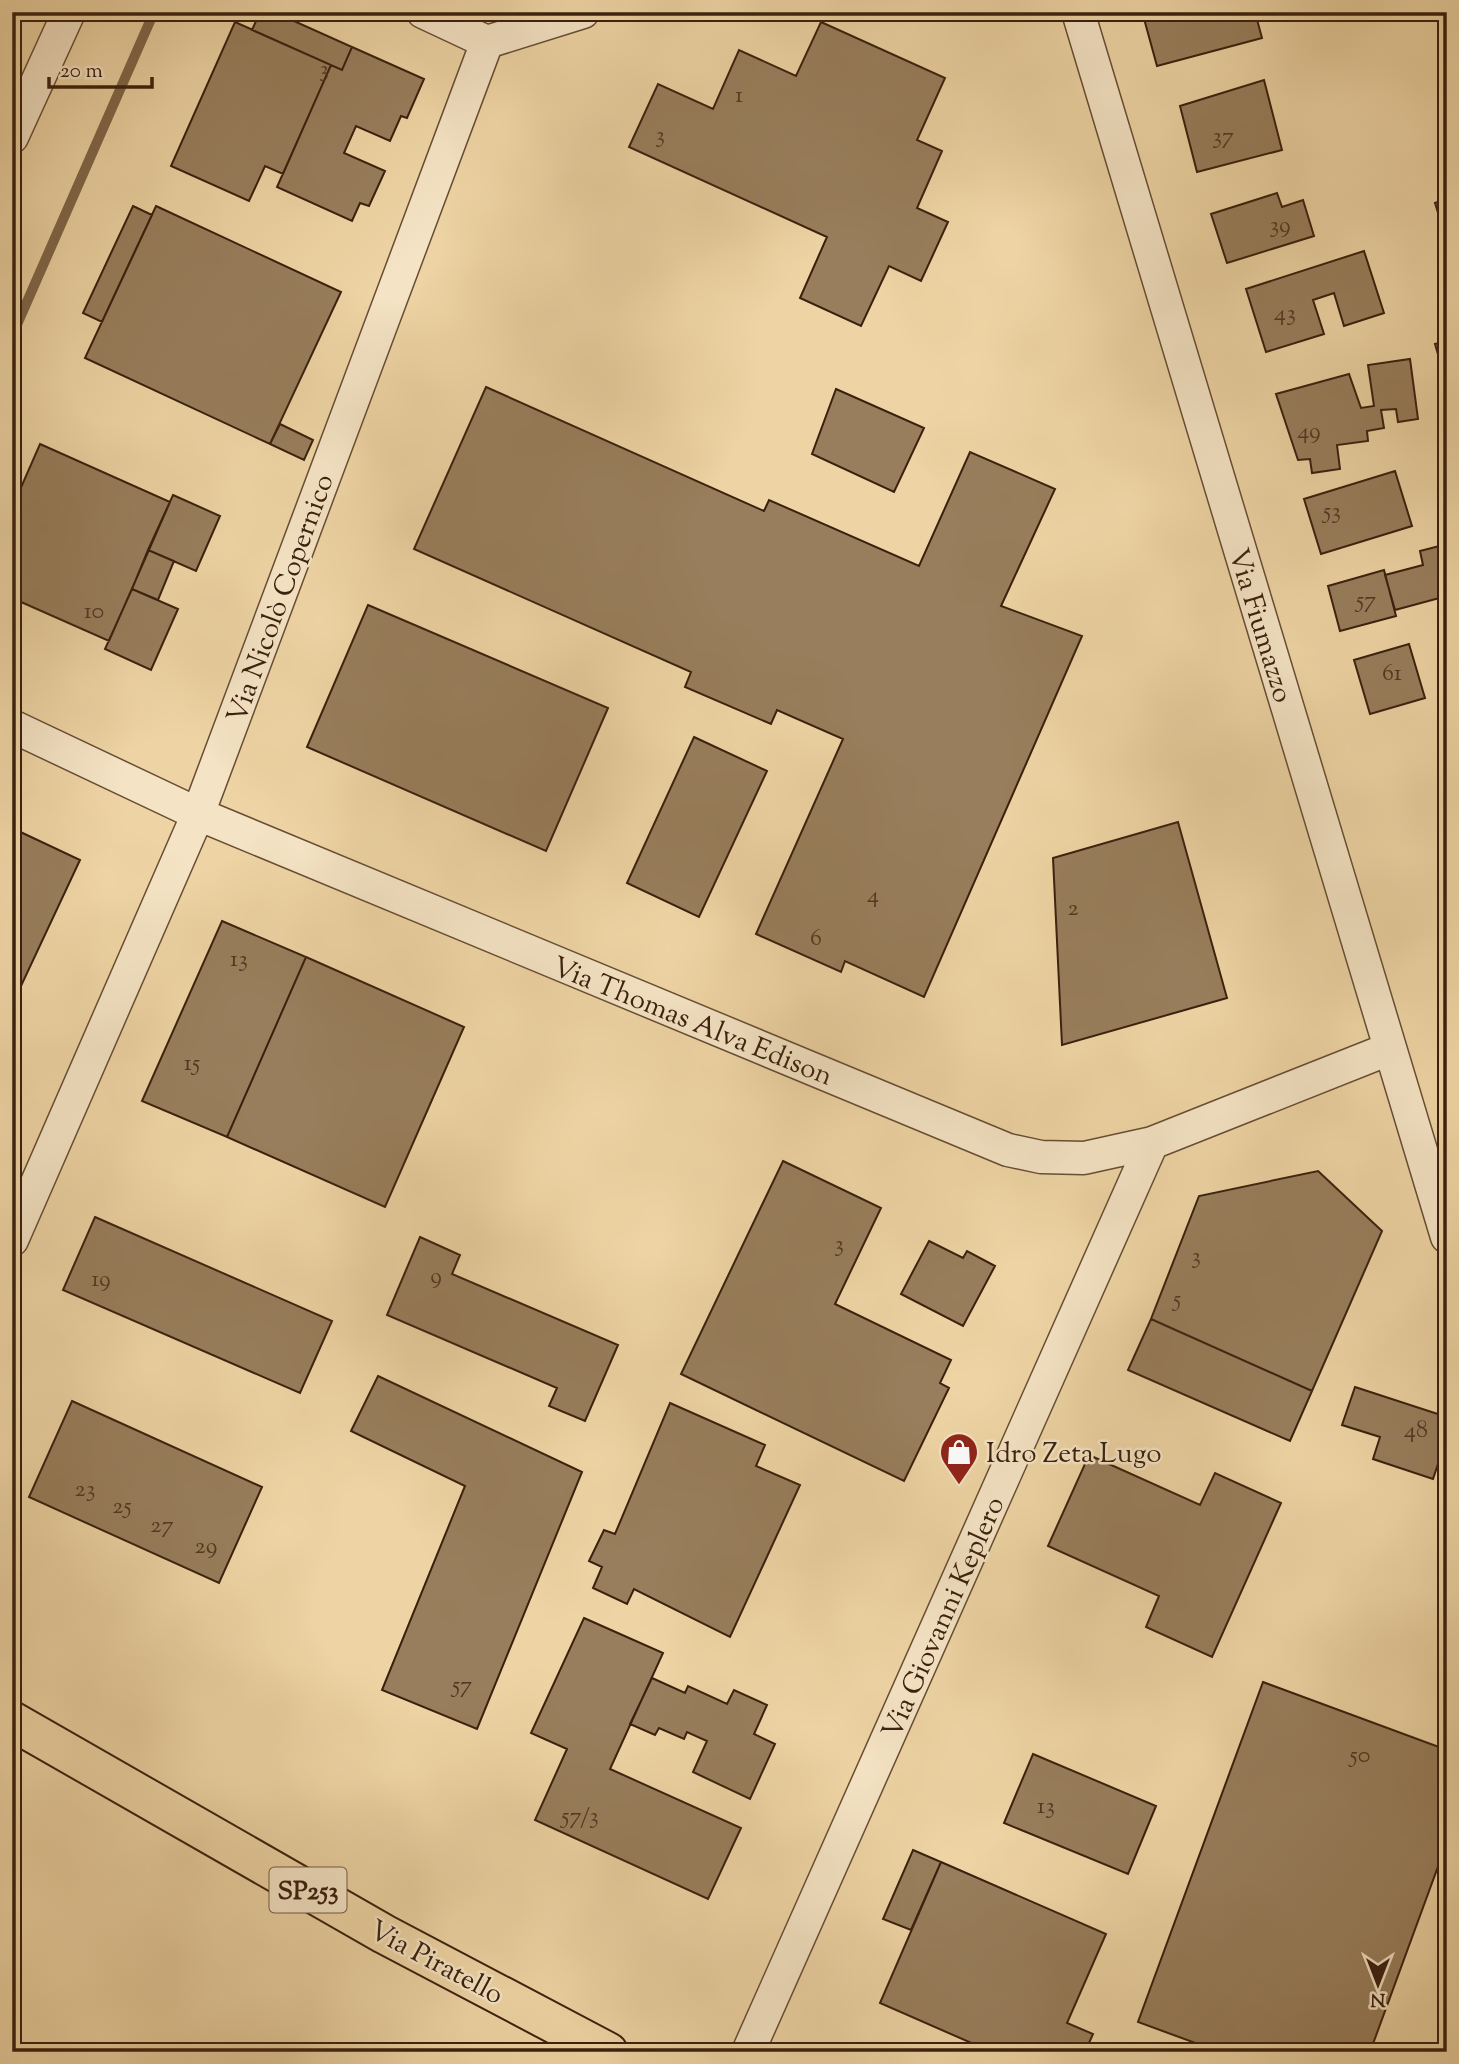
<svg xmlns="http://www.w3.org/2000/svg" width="1459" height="2064" viewBox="0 0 1459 2064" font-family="'Sorts Mill Goudy',serif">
<rect width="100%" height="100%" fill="#eed4a4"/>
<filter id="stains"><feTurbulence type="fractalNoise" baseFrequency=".00286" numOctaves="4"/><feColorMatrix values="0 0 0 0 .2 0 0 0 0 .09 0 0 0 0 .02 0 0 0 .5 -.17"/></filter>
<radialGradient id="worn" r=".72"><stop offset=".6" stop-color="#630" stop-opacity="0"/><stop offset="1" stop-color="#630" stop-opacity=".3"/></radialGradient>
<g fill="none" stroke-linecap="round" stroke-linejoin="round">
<!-- stream -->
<path stroke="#816749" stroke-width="10" d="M12 336 154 12"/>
</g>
<!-- building -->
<path fill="#987e5c" stroke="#3a200e" stroke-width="2" d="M260 12H274L352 47 342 70 252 30Z
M1153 12H1255L1262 38 1157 66 1143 15Z
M235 22 331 65 283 174 265 166 249 201 171 166Z
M821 22 945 78 917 140 942 151 917 208 948 222 921 281 889 266 861 326 800 298 827 237 629 147 658 84 713 109 739 50 796 76Z
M352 47 424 79 407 118 401 116 390 141 356 126 344 153 385 171 369 206 360 203 352 221 277 187 331 65 342 70Z
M1264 80 1282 150 1197 172 1180 106Z
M1277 193 1282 207 1303 200 1314 236 1227 263 1211 214Z
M1447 199V242L1435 203Z
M133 206 152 215 102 322 83 313Z
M156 206 341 292 270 444 85 358Z
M1364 251 1384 313 1344 326 1334 293 1313 300 1324 334 1266 352 1246 289Z
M1447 341V385L1435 344Z
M1410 359 1418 419 1398 422 1396 409 1381 410 1384 428 1367 431 1368 441 1337 445 1340 469 1312 473 1310 459 1298 460 1276 394 1349 374 1361 408 1374 406 1368 365Z
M486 387 764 511 769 500 919 566 970 452 1055 489 1001 606 1082 636 924 997 845 961 841 972 756 934 843 739 777 710 771 724 685 687 691 672 414 549Z
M836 389 924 428 894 492 812 454Z
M280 424 313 440 304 460 270 444Z
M40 444 170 502 109 641 12 598V508Z
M1395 471 1412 526 1321 554 1304 499Z
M173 495 220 516 196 571 148 550Z
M1447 544V596L1395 610 1385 575 1423 565 1420 551Z
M148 550 174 561 158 600 132 589Z
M1384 570 1396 616 1340 631 1328 586Z
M132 589 178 609 151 670 105 649Z
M368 605 608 708 546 851 307 747Z
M1409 644 1425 698 1370 714 1354 660Z
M694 737 767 771 699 917 627 883Z
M1178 822 1227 998 1062 1045 1053 858Z
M12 828 80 860 21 986 12 982Z
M222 921 306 957 227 1137 142 1101Z
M306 957 464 1027 385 1207 227 1137Z
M783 1161 881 1208 835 1304 951 1360 940 1383 949 1388 904 1481 681 1374Z
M1318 1171 1382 1231 1312 1391 1151 1319 1199 1196Z
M95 1217 332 1321 300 1393 63 1290Z
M420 1237 460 1255 452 1274 618 1345 585 1421 549 1406 557 1388 387 1315Z
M929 1241 963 1258 967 1251 995 1266 963 1326 901 1294Z
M1151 1319 1312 1391 1290 1441 1128 1370Z
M378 1376 582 1472 477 1729 382 1690 465 1486 351 1431Z
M1355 1387 1447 1417V1437L1433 1479 1373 1459 1380 1437 1342 1425Z
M72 1401 262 1487 219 1583 29 1497Z
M670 1403 765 1445 756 1466 800 1485 730 1637 634 1589 627 1604 593 1588 602 1567 589 1561 604 1530 615 1534Z
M1089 1455 1200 1505 1215 1473 1281 1503 1212 1657 1146 1627 1159 1596 1048 1546Z
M584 1618 663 1653 610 1769 741 1828 708 1899 535 1820 567 1749 531 1733Z
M652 1678 685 1693 688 1686 727 1704 734 1690 767 1705 754 1734 775 1744 750 1799 693 1772 707 1741 687 1732 684 1739 659 1728 655 1735 630 1724Z
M1263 1682 1447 1750V1842L1370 2052H1220L1138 2022Z
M1033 1754 1156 1806 1128 1874 1004 1823Z
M913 1850 941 1862 911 1930 883 1919Z
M941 1862 1106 1934 1067 2023 1093 2034 1085 2052H992L880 2003Z"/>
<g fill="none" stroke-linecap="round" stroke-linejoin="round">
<defs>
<path id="street" d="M423 12 487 42
M1078 12 1447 1237
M12 137 69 12
M12 726 198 814 1008 1150 1041 1157 1084 1158 1152 1143 1389 1049
M12 1240 198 814 487 42 583 12
M748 2052 1152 1143"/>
<path id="primary" d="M12 1721 384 1934 608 2052"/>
</defs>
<!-- street casing -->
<use href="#street" stroke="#674d34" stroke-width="35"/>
<!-- primary casing -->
<use href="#primary" stroke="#3a200e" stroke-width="42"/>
<!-- street -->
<use href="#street" stroke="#f4e3c4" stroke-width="32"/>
<!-- primary -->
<use href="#primary" stroke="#eed4a4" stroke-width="38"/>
</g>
<!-- icons -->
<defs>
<symbol id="shop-pin" viewBox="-11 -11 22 30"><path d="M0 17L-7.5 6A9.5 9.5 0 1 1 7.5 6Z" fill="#8f2418" stroke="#f4e3c4"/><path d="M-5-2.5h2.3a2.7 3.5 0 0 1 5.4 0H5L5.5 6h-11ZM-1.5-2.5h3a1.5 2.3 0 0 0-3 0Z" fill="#fff"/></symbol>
</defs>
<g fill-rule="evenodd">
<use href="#shop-pin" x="937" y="1430" width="44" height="60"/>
</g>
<g text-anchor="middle" stroke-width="5" stroke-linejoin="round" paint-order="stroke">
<!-- number labels -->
<g font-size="24" fill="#523822">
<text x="324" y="76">3</text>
<text x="739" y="102">1</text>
<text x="660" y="142">3</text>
<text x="1223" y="143">37</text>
<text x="1280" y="232">39</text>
<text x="1285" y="320">43</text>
<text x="1309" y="438">49</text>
<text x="1332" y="518">53</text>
<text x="1366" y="607">57</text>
<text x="94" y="618">10</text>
<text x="1392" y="680">61</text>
<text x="873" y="902">4</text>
<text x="1073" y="915">2</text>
<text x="816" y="945">6</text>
<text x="239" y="966">13</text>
<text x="192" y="1070">15</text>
<text x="839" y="1251">3</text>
<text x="1196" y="1263">3</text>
<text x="436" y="1283">9</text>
<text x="101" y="1286">19</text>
<text x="1177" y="1306">5</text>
<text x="1416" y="1437">48</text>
<text x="85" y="1496">23</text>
<text x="122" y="1513">25</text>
<text x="162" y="1532">27</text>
<text x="206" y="1553">29</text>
<text x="462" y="1692">57</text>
<text x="1360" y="1762">50</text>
<text x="1046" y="1813">13</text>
<text x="580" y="1823">57/3</text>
</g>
<!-- shield labels -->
<rect fill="#f4e3c4" stroke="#725a45" stroke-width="2" x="269.5" y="1867.5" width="77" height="45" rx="5"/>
<g font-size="26" font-weight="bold" fill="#3a200e">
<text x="308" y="1899">SP253</text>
</g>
<!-- street labels -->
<g font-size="28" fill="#3a200e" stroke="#f4e3c4">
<text transform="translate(279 598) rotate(-70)" y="10">Via Nicolò Copernico</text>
<text transform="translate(1262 625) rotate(73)" y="10">Via Fiumazzo</text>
<text transform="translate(693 1020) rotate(22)" y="10">Via Thomas Alva Edison</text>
<text transform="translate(942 1617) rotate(-66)" y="10">Via Giovanni Keplero</text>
<text transform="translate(437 1961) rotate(28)" y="10">Via Piratello</text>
</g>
<!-- poi labels -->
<g font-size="28" fill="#3a200e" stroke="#f4e3c4" text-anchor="start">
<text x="986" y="1462">Idro Zeta Lugo</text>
</g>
</g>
<!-- margin -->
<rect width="1459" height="2064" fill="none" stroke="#eed4a4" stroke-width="42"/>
<rect x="14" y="14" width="1431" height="2036" fill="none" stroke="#3a200e" stroke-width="3.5"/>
<rect x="21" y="21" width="1417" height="2022" fill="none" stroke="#3a200e" stroke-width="2"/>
<!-- north arrow -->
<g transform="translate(1378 1984) rotate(180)" stroke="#f4e3c4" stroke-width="5" paint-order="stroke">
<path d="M0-5L12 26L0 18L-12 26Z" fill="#3a200e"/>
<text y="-10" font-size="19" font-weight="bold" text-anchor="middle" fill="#3a200e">N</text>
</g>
<!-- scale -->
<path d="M49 77v10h103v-10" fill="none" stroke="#3a200e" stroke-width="3.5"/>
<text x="60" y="77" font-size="21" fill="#3a200e" stroke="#f4e3c4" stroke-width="5" paint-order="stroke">20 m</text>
<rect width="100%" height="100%" filter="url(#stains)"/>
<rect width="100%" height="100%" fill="url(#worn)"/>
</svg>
